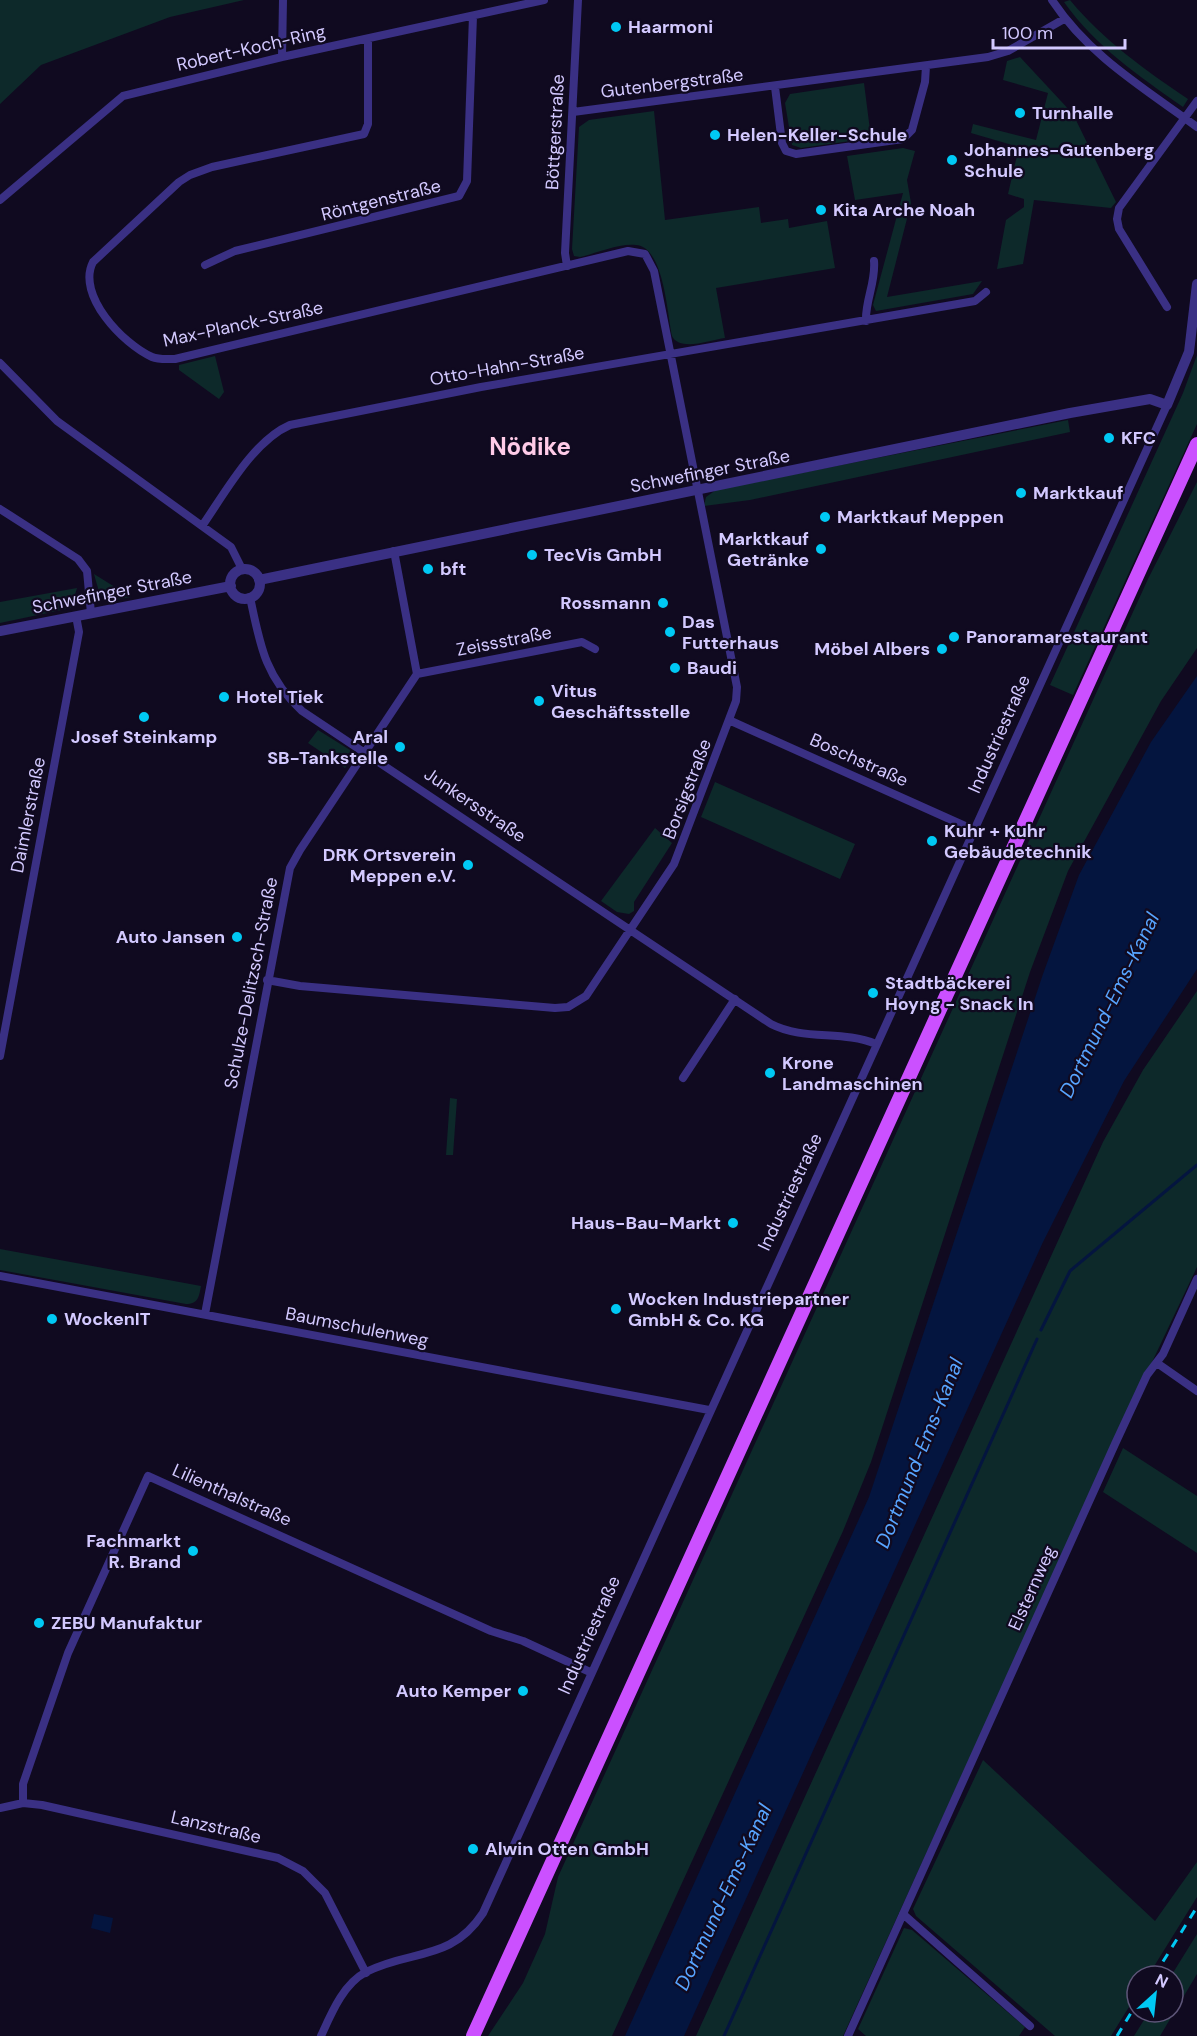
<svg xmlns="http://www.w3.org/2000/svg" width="1197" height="2036" viewBox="0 0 1197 2036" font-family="'DM Sans',sans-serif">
<rect width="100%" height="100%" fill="#100a20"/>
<!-- green -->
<path fill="#0d292a" d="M0 0H244L170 17 41 65 0 104Z
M1070 0C1103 40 1145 70 1188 99L1183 107C1139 76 1096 47 1064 2Z
M1020 57 1073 114 1116 202 1111 208 1034 200 1023 264 997 269 1006 220 1024 207V199L1008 194 1019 147 971 133 973 124 1036 140 1048 93 1003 80 1007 61Z
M864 83 871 138 801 148 792 145 785 103 790 94Z
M654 111 665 220 759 207 761 223 788 219 789 228 827 221 835 268 716 288 725 338C710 340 680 352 672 336 667 313 664 247 636 245 619 243 597 253 580 257L574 256 572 249 579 127 589 120Z
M903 148 915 151 907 180 911 203 887 297 982 281 973 294 876 311 873 305 903 193 855 200 847 156Z
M1197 355V424L1073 695 1050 685 1183 393Z
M215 356 224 392 219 399 179 370V365Z
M1068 420 1070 432 750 500 704 506 706 497 716 490Z
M1197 482V648L1161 701 1068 871 1030 972 871 1462 843 1531 612 2036H488L523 1983 545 1934 558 1877 1148 579Z
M94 574 131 597C100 603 102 602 94 574Z
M77 588 71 608 0 623V602Z
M318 730 350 750V762L345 768 308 743Z
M715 782 855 844 840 879 701 817Z
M655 828 672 843 634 902V911L629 914 617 912 601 901Z
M1197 991V1267L1092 1489 843 2036H696L1103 1142 1143 1070Z
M450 1098 457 1099 453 1155H446Z
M0 1249 201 1286C199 1297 198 1304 186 1304L0 1270Z
M1123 1448 1197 1496V1553L1103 1492Z
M983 1760 1155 1921 1197 1862V1897L1148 1976H1137V1994L1111 2036H1055L916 1916 913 1909Z
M904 1928 912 1930 1025 2027 1019 2036H866L858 2029Z
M1197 1934V1974L1160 2036H1134L1149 2012H1173L1171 1976Z"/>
<!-- water -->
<path fill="#04153f" d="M1197 676V969L1124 1081 1043 1242 684 2036H625L869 1497 1043 974 1079 875 1151 742Z
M94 1914 113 1918 110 1933 91 1928Z"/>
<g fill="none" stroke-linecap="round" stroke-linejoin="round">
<!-- stream -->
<path stroke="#04153f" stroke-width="3" d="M1041 1330 1070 1271 1197 1165
M724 2036 1037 1339"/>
<!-- minor -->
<path stroke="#3a3084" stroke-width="8" d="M1052 0C1089 56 1144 88 1197 127
M282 57 283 0
M775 87 782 143 786 151 796 154 903 139 912 130 925 82 926 66
M573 112 988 57 1008 51 1064 19
M0 200 123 96 282 57 544 0
M205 265 235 251 459 196 467 181 473 16
M567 266 565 253 578 0
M1167 307 1119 229 1117 219 1119 208 1197 101
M866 321C865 301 876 282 874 261
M0 363 57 421 231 547 242 569
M0 509 78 559 87 571 91 613
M202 526C225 493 253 441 290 425L481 387 975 301 986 292
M250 597C260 645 265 677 302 711L771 1024C804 1041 842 1030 876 1044
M417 674 582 642 595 649
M731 721 974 830
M267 980 300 986 555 1008 568 1007 586 996 674 864 736 701 737 687 654 271 645 254 628 251 175 359C167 359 159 360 152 357 123 344 76 295 93 262L179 182 190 175 212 167 364 134 368 124V39
M0 1056 79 632 76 616
M683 1078 735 999
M0 1276 709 1410
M205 1314 290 868 300 850 417 674 394 551
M1157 1363 1197 1391
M23 1803V1784L68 1653 148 1476 491 1631 523 1641 590 1672
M0 1808 23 1803 42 1805 278 1858 303 1871 325 1893 366 1973
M903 1914 1030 2026
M321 2036C331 2014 343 1984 366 1972 411 1949 451 1962 483 1913L1167 405
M848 2036 1115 1444 1147 1375 1163 1354 1197 1279"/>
<!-- tertiary -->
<path stroke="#3a3084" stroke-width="10" d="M230 584a15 15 0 1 1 30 0a15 15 0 1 1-30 0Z
M259 580 1070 413 1150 399 1167 405 1189 352 1197 284
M0 631 231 586"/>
<!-- primary -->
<path stroke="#cb50ff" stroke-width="14" d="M473 2036 1197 444"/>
<!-- rail -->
<path stroke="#00c9f4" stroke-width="3" stroke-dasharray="9 8" stroke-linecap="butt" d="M1154 1976 1197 1907
M1117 2036 1137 2003"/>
</g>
<!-- markers -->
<g fill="#00c9f4" stroke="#100a20" stroke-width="2">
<circle cx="616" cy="27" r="6"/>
<circle cx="1020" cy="113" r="6"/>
<circle cx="715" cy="135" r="6"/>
<circle cx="952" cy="160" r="6"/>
<circle cx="821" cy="210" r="6"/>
<circle cx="1109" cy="438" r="6"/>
<circle cx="1021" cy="493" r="6"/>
<circle cx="825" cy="517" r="6"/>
<circle cx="821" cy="549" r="6"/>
<circle cx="532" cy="555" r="6"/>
<circle cx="428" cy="569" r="6"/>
<circle cx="663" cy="603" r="6"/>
<circle cx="670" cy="632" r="6"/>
<circle cx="954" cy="637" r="6"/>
<circle cx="942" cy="649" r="6"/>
<circle cx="675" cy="668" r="6"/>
<circle cx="224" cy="697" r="6"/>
<circle cx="539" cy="701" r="6"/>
<circle cx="144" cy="717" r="6"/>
<circle cx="400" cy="747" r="6"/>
<circle cx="932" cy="841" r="6"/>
<circle cx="468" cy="865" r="6"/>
<circle cx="237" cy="937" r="6"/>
<circle cx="873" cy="993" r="6"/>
<circle cx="770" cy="1073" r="6"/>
<circle cx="733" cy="1223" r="6"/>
<circle cx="616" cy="1309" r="6"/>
<circle cx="52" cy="1319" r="6"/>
<circle cx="193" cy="1551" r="6"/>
<circle cx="39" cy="1623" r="6"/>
<circle cx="523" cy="1691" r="6"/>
<circle cx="473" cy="1849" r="6"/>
</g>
<g text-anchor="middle" stroke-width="4.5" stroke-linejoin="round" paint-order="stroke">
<!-- poi labels -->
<g font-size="18" font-weight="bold" fill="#d3c9ff" stroke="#100a20" text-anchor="start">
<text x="628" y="33">Haarmoni</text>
<text x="1032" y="119">Turnhalle</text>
<text x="727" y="141">Helen-Keller-Schule</text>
<text x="964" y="156">Johannes-Gutenberg<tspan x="964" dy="21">Schule</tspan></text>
<text x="833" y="216">Kita Arche Noah</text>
<text x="1121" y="444">KFC</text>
<text x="1033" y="499">Marktkauf</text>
<text x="837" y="523">Marktkauf Meppen</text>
<text x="809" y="545" text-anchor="end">Marktkauf<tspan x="809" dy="21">Getränke</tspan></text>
<text x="544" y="561">TecVis GmbH</text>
<text x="440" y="575">bft</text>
<text x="651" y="609" text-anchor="end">Rossmann</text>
<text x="682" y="628">Das<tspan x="682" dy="21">Futterhaus</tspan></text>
<text x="966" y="643">Panoramarestaurant</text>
<text x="930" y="655" text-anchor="end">Möbel Albers</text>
<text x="687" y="674">Baudi</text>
<text x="551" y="697">Vitus<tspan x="551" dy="21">Geschäftsstelle</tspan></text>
<text x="236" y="703">Hotel Tiek</text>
<text x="144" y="743" text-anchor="middle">Josef Steinkamp</text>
<text x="388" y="743" text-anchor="end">Aral<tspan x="388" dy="21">SB-Tankstelle</tspan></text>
<text x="944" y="837">Kuhr + Kuhr<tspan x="944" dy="21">Gebäudetechnik</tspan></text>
<text x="456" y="861" text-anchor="end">DRK Ortsverein<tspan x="456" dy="21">Meppen e.V.</tspan></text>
<text x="225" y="943" text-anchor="end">Auto Jansen</text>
<text x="885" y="989">Stadtbäckerei<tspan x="885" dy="21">Hoyng - Snack In</tspan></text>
<text x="782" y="1069">Krone<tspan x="782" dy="21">Landmaschinen</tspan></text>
<text x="721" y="1229" text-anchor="end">Haus-Bau-Markt</text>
<text x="628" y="1305">Wocken Industriepartner<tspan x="628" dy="21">GmbH &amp; Co. KG</tspan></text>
<text x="64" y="1325">WockenIT</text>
<text x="181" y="1547" text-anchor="end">Fachmarkt<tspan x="181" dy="21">R. Brand</tspan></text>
<text x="51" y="1629">ZEBU Manufaktur</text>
<text x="511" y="1697" text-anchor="end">Auto Kemper</text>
<text x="485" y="1855">Alwin Otten GmbH</text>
</g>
<!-- street labels -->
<g font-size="18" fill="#d3c9ff" stroke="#100a20">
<text transform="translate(251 48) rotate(-13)" y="6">Robert-Koch-Ring</text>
<text transform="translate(672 83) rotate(-7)" y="6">Gutenbergstraße</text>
<text transform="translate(555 132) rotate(-87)" y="6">Böttgerstraße</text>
<text transform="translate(381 200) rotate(-14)" y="6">Röntgenstraße</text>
<text transform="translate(243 324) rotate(-12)" y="6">Max-Planck-Straße</text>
<text transform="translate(507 366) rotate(-10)" y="6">Otto-Hahn-Straße</text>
<text transform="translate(710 471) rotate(-11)" y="6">Schwefinger Straße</text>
<text transform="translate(112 592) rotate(-11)" y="6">Schwefinger Straße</text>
<text transform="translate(504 641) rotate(-11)" y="6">Zeissstraße</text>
<text transform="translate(999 734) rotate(-66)" y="6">Industriestraße</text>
<text transform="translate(859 760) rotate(24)" y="6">Boschstraße</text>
<text transform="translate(687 789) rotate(-69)" y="6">Borsigstraße</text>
<text transform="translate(475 805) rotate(34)" y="6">Junkersstraße</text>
<text transform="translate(28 815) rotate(-79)" y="6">Daimlerstraße</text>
<text transform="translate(251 983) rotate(-79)" y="6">Schulze-Delitzsch-Straße</text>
<text transform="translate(790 1192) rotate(-65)" y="6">Industriestraße</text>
<text transform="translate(357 1327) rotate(11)" y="6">Baumschulenweg</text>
<text transform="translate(232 1495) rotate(24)" y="6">Lilienthalstraße</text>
<text transform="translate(1032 1588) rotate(-66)" y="6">Elsternweg</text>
<text transform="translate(589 1635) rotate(-66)" y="6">Industriestraße</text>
<text transform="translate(216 1827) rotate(13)" y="6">Lanzstraße</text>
</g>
<!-- water labels -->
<g font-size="20" font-style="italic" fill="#57a4ff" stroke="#100a20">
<text transform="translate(1109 1005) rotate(-64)" y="7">Dortmund-Ems-Kanal</text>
<text transform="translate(919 1453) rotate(-68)" y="7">Dortmund-Ems-Kanal</text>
<text transform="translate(723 1897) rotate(-65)" y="7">Dortmund-Ems-Kanal</text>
</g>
<!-- district labels -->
<g font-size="24" font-weight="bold" fill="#ffcbe8" stroke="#100a20">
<text x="530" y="455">Nödike</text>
</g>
</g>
<!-- north arrow -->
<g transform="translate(1155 1994) rotate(27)"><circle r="28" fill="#100a20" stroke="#5e5679" stroke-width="1.5"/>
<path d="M0-4.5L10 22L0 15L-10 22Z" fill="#00c9f4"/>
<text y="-9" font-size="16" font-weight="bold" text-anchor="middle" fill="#d3c9ff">N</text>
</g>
<!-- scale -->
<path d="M993 39v9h132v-9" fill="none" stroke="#d3c9ff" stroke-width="3"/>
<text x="1002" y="39" font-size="18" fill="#d3c9ff" stroke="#100a20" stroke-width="4.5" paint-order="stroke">100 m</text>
</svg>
